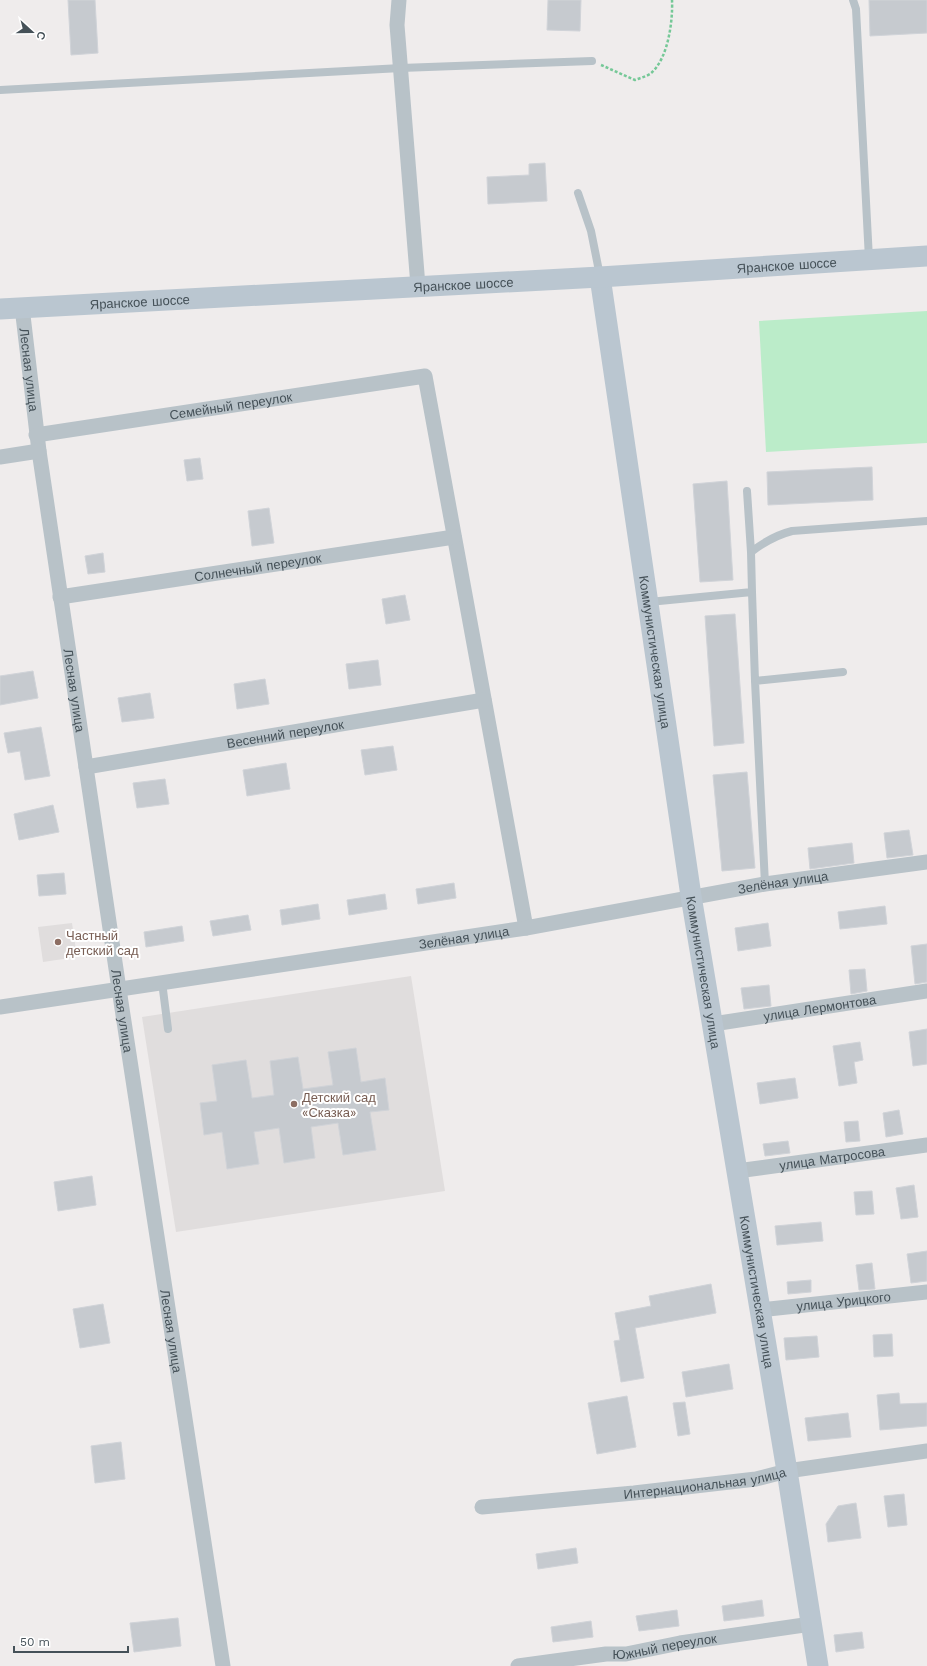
<svg xmlns="http://www.w3.org/2000/svg" width="927" height="1666" viewBox="0 0 927 1666" font-family="'Work Sans',sans-serif">
<rect width="100%" height="100%" fill="#efecec"/>
<!-- education -->
<path fill="#e0dddd" d="M72 923 77 957 43 962 38 927Z
M411 976 445 1191 176 1232 142 1017Z"/>
<!-- green -->
<path fill="#bbecc9" d="M927 311V443L766 452 759 321Z"/>
<!-- building -->
<path fill="#c6cacf" stroke="#d0d3d8" d="M68 0H95L98 53 71 55Z
M548 0H581L580 31 547 30Z
M869 0H927V33L870 36Z
M545 163 547 201 488 204 487 177 529 175V164Z
M200 458 203 479 187 481 184 460Z
M872 467 873 500 768 505 767 472Z
M727 481 733 580 700 582 693 484Z
M269 508 274 543 252 546 248 511Z
M103 553 105 572 88 574 85 556Z
M405 595 410 620 386 624 382 599Z
M735 614 744 743 714 746 705 616Z
M378 660 381 685 349 689 346 664Z
M33 671 38 698 0 705V676Z
M265 679 269 704 237 709 234 684Z
M150 693 154 718 122 722 118 698Z
M41 727 50 776 25 780 20 751 8 753 4 733Z
M393 746 397 770 365 775 361 750Z
M286 763 290 789 247 796 243 770Z
M747 772 755 868 722 871 713 775Z
M165 779 169 804 137 808 133 783Z
M53 805 59 832 19 840 14 814Z
M909 830 913 855 887 858 884 833Z
M852 843 854 863 810 869 808 848Z
M64 873 66 894 39 896 37 875Z
M454 883 456 898 418 904 416 889Z
M385 894 387 909 349 915 347 900Z
M318 904 320 919 282 925 280 910Z
M885 906 887 924 840 929 838 912Z
M248 915 251 930 213 936 210 921Z
M768 923 771 946 738 951 735 928Z
M182 926 184 941 146 947 144 932Z
M927 944V982L915 984 911 946Z
M865 969 867 991 851 994 849 970Z
M769 985 771 1006 744 1009 741 988Z
M927 1029V1064L913 1066 909 1032Z
M860 1042 863 1060 854 1062 857 1083 839 1086 833 1046Z
M356 1048 361 1082 385 1078 389 1110 370 1112 376 1150 343 1155 338 1123 311 1127 315 1158 284 1163 279 1128 254 1132 259 1164 227 1169 222 1132 204 1135 200 1103 217 1101 212 1065 246 1060 252 1098 274 1095 270 1061 298 1057 303 1089 333 1085 328 1052Z
M795 1078 798 1098 760 1104 757 1083Z
M899 1110 903 1134 886 1137 883 1113Z
M858 1121 860 1141 846 1142 844 1122Z
M788 1141 790 1153 765 1156 763 1144Z
M92 1176 96 1205 58 1211 54 1182Z
M914 1185 918 1217 901 1219 896 1188Z
M872 1191 874 1214 856 1215 854 1192Z
M821 1222 823 1241 777 1245 775 1226Z
M927 1251V1281L911 1283 907 1254Z
M872 1263 875 1289 859 1290 856 1265Z
M811 1280V1292L788 1294 787 1282Z
M711 1284 716 1313 635 1328 644 1378 621 1382 614 1341 620 1340 615 1313 651 1306 649 1296Z
M103 1304 110 1343 80 1348 73 1309Z
M892 1334 893 1356 874 1357 873 1335Z
M817 1336 819 1357 786 1360 784 1338Z
M729 1364 733 1389 686 1397 682 1372Z
M899 1393 900 1404 927 1403V1426L880 1430 877 1395Z
M627 1396 636 1447 597 1454 588 1403Z
M685 1402 690 1434 678 1436 673 1403Z
M848 1413 851 1437 808 1441 805 1418Z
M121 1442 125 1479 95 1483 91 1446Z
M904 1494 907 1525 888 1527 884 1496Z
M856 1503 861 1538 828 1542 826 1524 838 1506Z
M576 1548 578 1563 538 1569 536 1554Z
M762 1600 764 1616 724 1621 722 1606Z
M677 1610 679 1626 639 1631 636 1616Z
M178 1618 181 1646 134 1652 130 1623Z
M591 1621 593 1637 553 1642 551 1627Z
M862 1632 864 1648 836 1652 834 1635Z"/>
<g fill="none" stroke-linecap="round" stroke-linejoin="round">
<!-- path -->
<path stroke="#75c897" stroke-width="2.5" stroke-dasharray="3 2" stroke-linecap="butt" d="M601 65 635 80C640 78 645 77 650 74 668 60 673 21 672 0"/>
<!-- lane -->
<path stroke="#b8c2c8" stroke-width="8" d="M853 0 856 9 869 259
M0 90 401 68 592 61
M578 193 591 231 600 276
M747 491 751 552
M752 592 751 552C764 542 776 535 792 531L927 521
M649 602 752 592 755 681 843 672
M755 681 765 884
M162 982 168 1029"/>
<!-- street -->
<g stroke="#b8c2c8" stroke-width="15">
<path d="M399 0 397 25 418 286"/>
<path id="s1" d="M22 307 39 451 119 989 223 1666"/>
<path id="s2" d="M36 435 425 376 526 928"/>
<path d="M0 457 39 451"/>
<path id="s3" d="M60 597 454 537"/>
<path id="s4" d="M86 767 484 700"/>
<path id="s5" d="M0 1007 526 928 765 884 927 862"/>
<path id="s6" d="M713 1024 927 991"/>
<path id="s7" d="M737 1171 927 1145"/>
<path id="s8" d="M760 1310 927 1292"/>
<path id="s9" d="M482 1507 634 1493 756 1479 787 1471 927 1451"/>
<path id="s10" d="M518 1666 606 1654H626L680 1643 811 1624"/>
</g>
<!-- secondary -->
<g stroke="#bac6d0" stroke-width="21">
<path id="s11" d="M600 277 691 896 787 1471 818 1666"/>
<path id="s12" d="M0 309 600 277 927 256"/>
</g>
</g>
<!-- markers -->
<g fill="#8d6e63" stroke="#fff" stroke-width="1.5">
<circle cx="58" cy="942" r="4"/>
<circle cx="294" cy="1104" r="4"/>
</g>
<g text-anchor="middle" stroke-width="4" stroke-linejoin="round" paint-order="stroke">
<!-- street labels -->
<g font-size="13" fill="#455158" stroke="#fff">
<text dy="5" stroke="none"><textPath href="#s12" startOffset="788">Яранское шоссе</textPath></text>
<text dy="5" stroke="none"><textPath href="#s12" startOffset="464">Яранское шоссе</textPath></text>
<text dy="5" stroke="none"><textPath href="#s12" startOffset="140">Яранское шоссе</textPath></text>
<text dy="5" stroke="none"><textPath href="#s1" startOffset="63">Лесная улица</textPath></text>
<text dy="5" stroke="none"><textPath href="#s2" startOffset="197">Семейный переулок</textPath></text>
<text dy="5" stroke="none"><textPath href="#s3" startOffset="200">Солнечный переулок</textPath></text>
<text dy="5" stroke="none"><textPath href="#s11" startOffset="379">Коммунистическая улица</textPath></text>
<text dy="5" stroke="none"><textPath href="#s1" startOffset="387">Лесная улица</textPath></text>
<text dy="5" stroke="none"><textPath href="#s4" startOffset="202">Весенний переулок</textPath></text>
<text dy="5" stroke="none"><textPath href="#s5" startOffset="793">Зелёная улица</textPath></text>
<text dy="5" stroke="none"><textPath href="#s5" startOffset="469">Зелёная улица</textPath></text>
<text dy="5" stroke="none"><textPath href="#s11" startOffset="703">Коммунистическая улица</textPath></text>
<text dy="5" stroke="none"><textPath href="#s6" startOffset="108">улица Лермонтова</textPath></text>
<text dy="5" stroke="none"><textPath href="#s1" startOffset="711">Лесная улица</textPath></text>
<text dy="5" stroke="none"><textPath href="#s7" startOffset="96">улица Матросова</textPath></text>
<text dy="5" stroke="none"><textPath href="#s11" startOffset="1027">Коммунистическая улица</textPath></text>
<text dy="5" stroke="none"><textPath href="#s8" startOffset="84">улица Урицкого</textPath></text>
<text dy="5" stroke="none"><textPath href="#s1" startOffset="1035">Лесная улица</textPath></text>
<text dy="5" stroke="none"><textPath href="#s9" startOffset="224">Интернациональная улица</textPath></text>
<text dy="5" stroke="none"><textPath href="#s10" startOffset="148">Южный переулок</textPath></text>
</g>
<!-- education labels -->
<g font-size="13" fill="#785e54" stroke="#fff" text-anchor="start">
<text x="66" y="940">Частный<tspan x="66" dy="15">детский сад</tspan></text>
<text x="302" y="1102">Детский сад<tspan x="302" dy="15">«Сказка»</tspan></text>
</g>
</g>
<!-- north arrow -->
<g transform="translate(32 32) rotate(111)" stroke="#ffffff" stroke-width="3" paint-order="stroke">
<path d="M0-3L7 15L0 10L-7 15Z" fill="#455158"/>
<text y="-6" font-size="11" font-weight="bold" text-anchor="middle" fill="#455158">С</text>
</g>
<!-- scale -->
<path d="M14 1646v6h114v-6" fill="none" stroke="#455158" stroke-width="2"/>
<text x="20" y="1646" font-size="12" fill="#455158" stroke="#ffffff" stroke-width="3" paint-order="stroke">50 m</text>
</svg>
